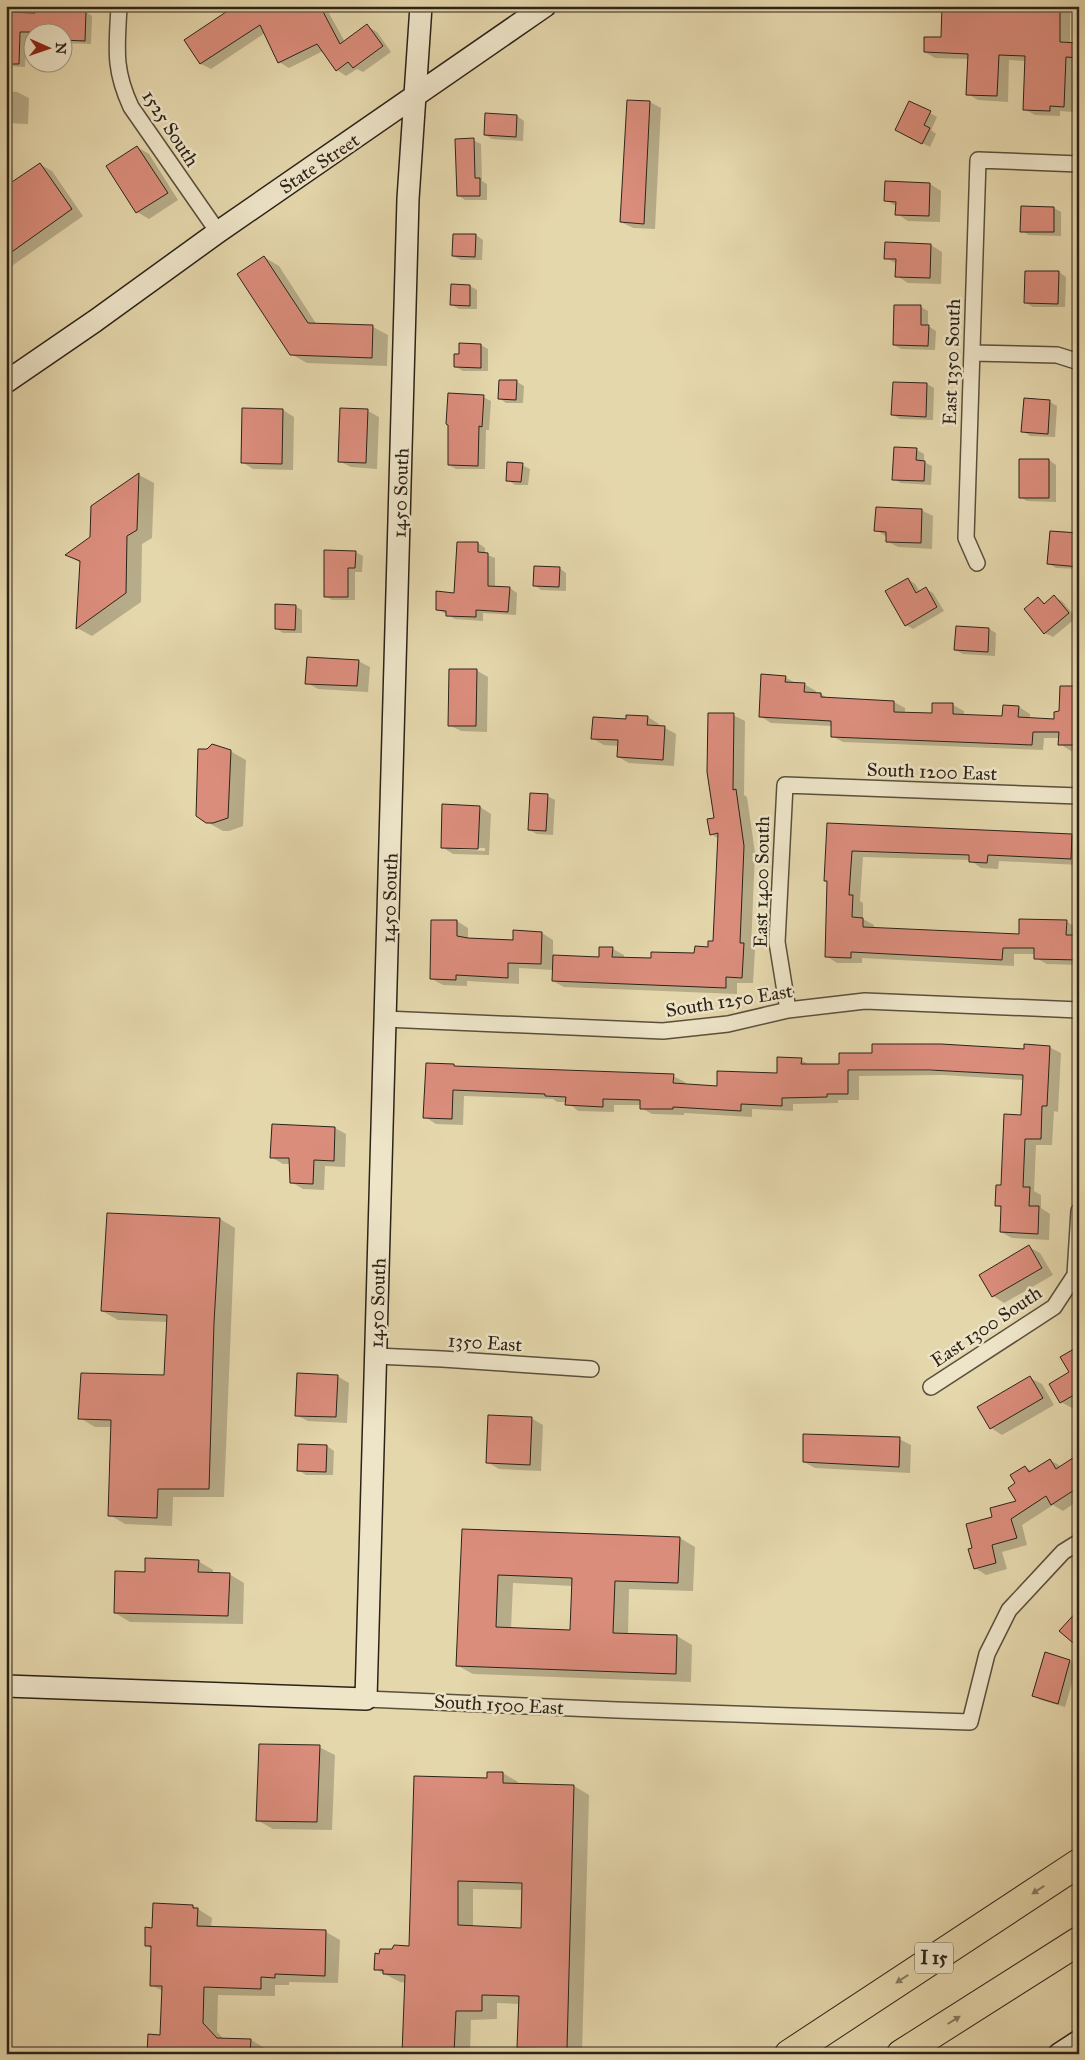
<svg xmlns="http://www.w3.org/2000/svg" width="1085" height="2060" viewBox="0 0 1085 2060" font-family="'IM FELL Great Primer',serif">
<rect width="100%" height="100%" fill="#e5d7ac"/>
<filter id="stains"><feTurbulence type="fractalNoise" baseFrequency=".004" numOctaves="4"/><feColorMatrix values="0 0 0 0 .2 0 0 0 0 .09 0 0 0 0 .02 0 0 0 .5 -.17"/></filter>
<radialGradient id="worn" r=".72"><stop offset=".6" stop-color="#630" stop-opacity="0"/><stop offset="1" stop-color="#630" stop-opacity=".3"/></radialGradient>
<!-- shadow -->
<path fill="#0003" fill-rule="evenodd" d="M47 6H80V12H86L92 16 91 44 62 43V32H32V42H26L25 67 6 66V13L36 14 47 11Z
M237 6H325L345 42 367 26 377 32 391 52 363 72 357 69 346 76 337 70 323 51 289 68 279 62 265 33 211 69 201 64 186 41Z
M943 6H1070V43L1079 44 1074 112 1060 111V116L1035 115 1024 109 1026 61 1009 60 1008 102 978 100 968 94 969 59 935 58 925 52 942 38Z
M6 91 17 92 29 98 28 124 6 123Z
M628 101 650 102 661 108 655 229 633 228 621 222Z
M930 113 937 117 931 130 936 134 930 147 904 134Z
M517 116 524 121 523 141 492 139 485 135Z
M473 140 481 144 482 181 487 184V200H465L458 195Z
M137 147 149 154 178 200 149 219 137 212Z
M41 165 52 171 83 216 6 270V188Z
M887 182 930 184 941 191 940 222 908 221 897 214V207L886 200Z
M1054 208 1061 212V236L1029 235 1022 231Z
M476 235 483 240 482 260H461L453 256Z
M887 244 931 245 942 252 941 284 908 283 897 276V264L886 258Z
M264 257 279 266 317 325 373 327 388 335 387 366 307 363 291 354Z
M1059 272 1066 277 1065 307H1033L1026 303Z
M470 286 477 290V309H459L452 305Z
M895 306 921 307 928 311V326L936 331 935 350 901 349 894 345Z
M481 345 488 349V371H463L456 367 460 355Z
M517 382 524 386 523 403H506L499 398Z
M927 384 934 388 933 420 900 419 893 415Z
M483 397 491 401 489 430H486L485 469H456L449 465V425Z
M1050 402 1057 406 1055 437 1030 436 1023 431Z
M243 409 283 410 294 417 293 470 253 469 242 462Z
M368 411 379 417 377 469 351 467 339 461Z
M917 450 924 454V462L932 466 931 485 901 483 894 479Z
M1021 460H1049L1056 465V502L1027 501 1020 497Z
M522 465 530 469 528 485H515L508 480Z
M139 475 154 483 152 538 142 544 141 602 92 636 77 628 81 563 67 555 92 537Z
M921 510 933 516 932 549 898 547 887 541V537L876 530Z
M1079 534V569L1056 568 1048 563Z
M478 543 485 548V554L495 558V587L510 588 517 593 516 615 483 613V621L455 619 437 609 456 594Z
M355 552 363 556 362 572H355V600H332L325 596Z
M559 568 566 573V591L541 590 534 585Z
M908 579 915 584 920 592 926 589 933 593 944 611 913 629 906 625Z
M1054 597 1062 601 1076 618 1053 637 1045 633 1025 609 1038 598 1046 604Z
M295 606 302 610V633H283L276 628Z
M989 629 996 633 995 656 963 654 955 650Z
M358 661 370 667 368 692 318 689 307 683Z
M476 670 488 677 487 732 461 731 449 725Z
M785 677 797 684H804L816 691V694H821L829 699 894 702 905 708V714L933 715V704L953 705 964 711V716L1004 718 1019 707 1030 714V719L1055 720 1079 687V751H1071L1060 744V738H1044L1043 750 843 742 832 736V726L771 723 760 716Z
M733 715 745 721 744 795 747 797 755 853 751 948 755 950 753 983H737V994L564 987 553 981V970L519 968V984L467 981V986L443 985 432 979 457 921 468 928V938L514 941 515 932 542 933 553 940V956L600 958 613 949 624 955V959L652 960 696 955 709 948 714 943 719 839 711 834 715 820Z
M648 717 659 724V727L665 728 676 734 674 766 629 763 618 757 619 746 604 745 592 738 627 720Z
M208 750 230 751 246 760 243 826 229 831H223L207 822Z
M547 796 555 800 553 835 537 834 529 830Z
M444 806 480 807 491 814 489 855 453 854 442 847ZM452 847 485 848V851L452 849Z
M828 824 1079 835V865L999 861 998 869 981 868 970 860 863 857 860 901 863 903V919L874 925V929L1020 936 1066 921 1077 928 1079 965 1047 964 1036 958V954H1014V966L862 958V963H837L826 956 828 882 825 880Z
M1049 1047 1061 1053 1058 1112 1054 1111 1052 1145H1036L1034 1191 1041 1195V1208L1050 1214 1049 1240 1012 1238 1001 1232 1002 1208 996 1205 1022 1116 1024 1080 943 1075 859 1076V1100H838V1103L793 1104V1111L752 1109V1117L684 1113V1115L652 1114 641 1108V1105H614V1112L578 1111 567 1102H557L553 1099 464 1096 463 1125 436 1124 425 1117 453 1065 458 1068 673 1076 685 1082V1085L718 1087 778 1074 801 1060 810 1065H840ZM936 1068V1071H850V1069Z
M335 1128 346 1134 345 1167 325 1166 324 1190 303 1189 291 1182 290 1164H283L271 1157Z
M220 1219 235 1228 224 1497H173L172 1526 125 1524 110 1515 112 1427H95L80 1418 165 1377 168 1322 118 1320 102 1311Z
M1029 1247 1040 1253 1053 1275 1004 1303 993 1296Z
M1079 1347V1405L1072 1408 1061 1402Z
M337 1376 349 1383 347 1423 308 1421 296 1415Z
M1030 1378 1042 1384 1054 1405 1002 1435 991 1428Z
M531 1418 543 1425 541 1471 499 1469 487 1462Z
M899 1439 911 1445 910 1473 815 1468 804 1462Z
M327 1446 334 1451 333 1475H306L298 1470Z
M1079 1456V1500L1063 1511 1053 1505 1022 1525 1027 1545 1002 1552 1007 1569 986 1575 975 1568 974 1549 994 1518 1018 1502 1017 1484 1025 1467 1032 1471 1050 1460 1062 1467Z
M463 1530 680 1538 695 1547 693 1591 629 1589 628 1634 677 1636 692 1645 691 1682 473 1674 458 1666ZM513 1583 573 1586 571 1632 511 1629Z
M198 1561 213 1570V1574H229L244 1583 243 1624 130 1622 115 1613 146 1573Z
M1046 1654 1070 1661 1077 1665 1065 1707 1041 1700 1034 1696Z
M319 1747 335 1755 332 1830 273 1829 257 1820Z
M503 1773 518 1782V1785L574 1786 589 1795 582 2054H530L518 2047 520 2004 497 2003V2019L471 2020 470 2054H403L406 1983 400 1982 375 1969 381 1955 410 1947 488 1780ZM473 1889 523 1890 522 1929 473 1927Z
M193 1906 212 1918 211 1928 326 1932 340 1940 338 1983 289 1982V1985H275V1996L218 1995 217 2032 224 2039 251 2040 265 2048V2054H148L162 2036 163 1991 151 1985 152 1949 146 1945 153 1929Z
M6 1984 12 1988V2010H6Z"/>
<!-- building -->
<path fill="#db8d7c" stroke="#2c2318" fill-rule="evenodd" d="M235 6H320L340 44 367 24 383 46 353 68 348 62 336 71 317 44 278 63 260 25 200 64 184 40Z
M942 6H1060V42L1079 43V58L1066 57 1064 107 1050 106V111L1023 110 1025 56 999 55 997 96 966 95 968 54 924 52V37H941Z
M35 10 86 11 85 41 62 40V32H20L19 64H6V12L35 13Z
M627 100 650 101 644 224 620 222Z
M909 101 931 111 924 125 930 128 922 144 895 130Z
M485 113 517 115 516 137 484 135Z
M474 138 475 178H480V196H457L455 139Z
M137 146 168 193 136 213 106 166Z
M40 163 72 209 6 256V186Z
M885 181 930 183 929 216 895 215 896 202 884 201Z
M1021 206 1054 207V232H1020Z
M453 234H476L475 257 452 256Z
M885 242 931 244 930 278 895 277 896 259H884Z
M264 256 308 323 373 325 372 358 290 355 237 274Z
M1025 271H1059L1058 304 1024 303Z
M451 284 470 285V306L450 305Z
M894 305H921V325H929L928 346 893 345Z
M459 343 481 344V368L454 367V354H459Z
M499 380H517L516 400 498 399Z
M893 382 927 383 926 417 891 415Z
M448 393 484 395 482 427 479 426 478 466 448 465V425L446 424Z
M1024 398 1050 400 1048 434 1021 432Z
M242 408 283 409 282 464 241 463Z
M340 408 368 409 366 463 338 462Z
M894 447 917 448 916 460 925 461 924 481 892 480Z
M1019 459H1049V498H1019Z
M507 462 523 463 521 482 506 481Z
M139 473 137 530 127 536 126 593 76 629 80 561 65 555 90 537 91 506Z
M876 507 922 509 921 543 886 542V532L874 531Z
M1050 531 1079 533V567L1047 564Z
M457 542H478V552L488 553V586L510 587 508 612 476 610V617L446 616V611L436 610V591L454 593Z
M324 550 356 551 355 568H348V597H324Z
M534 566 560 567 559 587 533 586Z
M908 578 916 593 926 587 937 607 905 626 885 591Z
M1054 595 1069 613 1044 634 1024 609 1038 597 1044 604Z
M275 604 296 605 295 630 275 629Z
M956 626 989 628 988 652 954 650Z
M307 657 359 660 357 686 305 684Z
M449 669H477L476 726H448Z
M761 674 786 676 785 682 805 683 804 692 821 693V697L894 701V712L932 713V703H953V714L1002 716 1003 705 1019 706 1018 717 1054 719V712L1059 711 1060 686H1079V745H1058L1059 732H1033L1032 745 831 737V721L759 717Z
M708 713H734L733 790 736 789 744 846 740 943H744L742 978 726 977V988L552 981 553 955 599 957V947H613L612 957 651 958V952L694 953 695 946 708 947V941H713L718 833 710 835 707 819 714 818 707 772Z
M626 715 648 716 647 725 665 726 663 760 617 757 618 740 591 739 593 717 626 719Z
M212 744 231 750 228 818 213 823H206L196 816 198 749H207Z
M530 793 548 794 546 831 528 830Z
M442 804 480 806 478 849 441 848Z
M827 823 1072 834 1071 859 988 855 987 863 969 862V855L852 851 849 895H853L852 917 863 918V927L1019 934V919L1067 920 1066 935H1079V960L1034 959V948H1003L1002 960 851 952V958L825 957 827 881H824Z
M431 920H457V936L468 938 513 940V930L542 932 541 964 508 963V978L456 975V980L430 979Z
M872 1044H941L1024 1049V1044L1050 1046 1047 1106H1042L1041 1139H1025L1023 1187H1030L1029 1206H1039L1038 1234 1000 1232 1001 1206H995L996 1185H1001L1004 1114 1021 1115 1023 1075 930 1070H848V1094H827V1097L782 1098V1106L741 1104V1111L673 1107V1109H640V1100L603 1099V1107L565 1105 566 1097 545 1096V1094L453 1090 452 1119 423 1118 426 1063 454 1064V1066L674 1074 673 1083 717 1086V1071L777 1073V1057L802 1058 801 1064H839V1053H872Z
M272 1124 335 1127 334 1161 314 1160 313 1184 290 1183 289 1158H270Z
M107 1213 220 1218 214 1323 209 1489H158L157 1518 108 1516 111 1420 78 1419 81 1373 164 1375 167 1315 101 1311Z
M1029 1245 1042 1268 992 1297 979 1275Z
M1079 1346V1392L1060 1403 1049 1384 1069 1372 1060 1357Z
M297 1373 338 1375 336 1417 295 1416Z
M1030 1376 1043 1398 990 1429 977 1407Z
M488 1415 532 1417 530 1465 486 1463Z
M803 1434 900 1437 899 1467 803 1462Z
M298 1444 327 1445 326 1472 297 1471Z
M1079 1454V1487L1051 1505 1046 1496 1011 1519 1017 1538 992 1545 996 1563 974 1569 968 1549 972 1548 966 1524 992 1517 990 1508 1016 1501 1008 1488 1015 1483 1010 1475 1025 1466 1029 1472 1050 1459 1056 1469Z
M462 1529 680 1537 678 1583 615 1581 613 1633 677 1635 676 1674 456 1666ZM498 1575 572 1578 570 1630 496 1627Z
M145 1558 199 1560 198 1572 230 1573 228 1616 114 1613 115 1571 145 1572Z
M1079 1609V1648L1059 1631Z
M1045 1652 1070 1660 1058 1704 1032 1696Z
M259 1744 320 1745 317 1822 256 1821Z
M487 1772H503V1783L574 1785 567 2049 517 2048 519 1996 482 1995V2011H456L454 2054H402L405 1975 383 1974V1970H374L375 1953 379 1954 380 1949H392L394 1945 409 1946 414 1776 487 1778ZM458 1881 522 1883 521 1928 458 1925Z
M153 1903 193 1905V1908H198L197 1926 326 1930 325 1976 275 1974V1978L261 1977V1989L204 1987 203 2023 217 2038 251 2039 250 2054H147L148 2034 160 2035 162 1986H150L151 1946H145V1927L152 1928Z"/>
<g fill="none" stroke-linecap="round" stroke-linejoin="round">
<defs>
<path id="street" d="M119 6C117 48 113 68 131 107L218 232
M972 353 1057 355 1079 362
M977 563 966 538 978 160 1079 164
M788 1010 777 942 785 785 1079 796
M385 1019 663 1031 728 1024 788 1010 865 1001 1079 1010
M376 1356 442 1359 591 1369
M931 1387 1054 1307 1075 1275 1079 1211
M366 1699 617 1710 970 1722 987 1654 1009 1610 1063 1552 1079 1542"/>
<path id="secondary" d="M6 382 95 321 218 232 545 6
M6 1686 366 1699 408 199 421 6
M1059 2054 1079 2041"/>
<path id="highway" d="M789 2054 1079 1863
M901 2054 1079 1941"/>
</defs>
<!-- street casing -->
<use href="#street" stroke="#5a503d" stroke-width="18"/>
<!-- secondary casing -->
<use href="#secondary" stroke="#2c2318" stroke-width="24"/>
<!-- highway casing -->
<use href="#highway" stroke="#2c2318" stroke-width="30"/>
<!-- street -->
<use href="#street" stroke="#eee5c9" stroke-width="15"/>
<!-- secondary -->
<use href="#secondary" stroke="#eee5c9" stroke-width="21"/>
<!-- highway -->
<use href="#highway" stroke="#e5d7ac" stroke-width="28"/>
</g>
<!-- one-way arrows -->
<defs><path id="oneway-solid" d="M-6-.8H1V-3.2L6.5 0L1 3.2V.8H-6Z" transform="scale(1.25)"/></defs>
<g fill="#887d62">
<use href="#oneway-solid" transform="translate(1038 1890) rotate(147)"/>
<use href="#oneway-solid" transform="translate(902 1979) rotate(147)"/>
<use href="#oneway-solid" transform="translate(954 2020) rotate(-32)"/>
</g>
<g text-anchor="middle" stroke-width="5" stroke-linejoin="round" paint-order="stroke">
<!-- shield labels -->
<rect fill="#eee5c9" stroke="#665d4d" stroke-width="1" x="915" y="1942.5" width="38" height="31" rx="4"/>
<g font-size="18" font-weight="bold" fill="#2c2318">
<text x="934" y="1964">I 15</text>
</g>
<!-- street labels -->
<g font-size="19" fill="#2c2318" stroke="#eee5c9">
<text transform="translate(171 128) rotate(57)" y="7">1525 South</text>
<text transform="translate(319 163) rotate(-34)" y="7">State Street</text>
<text transform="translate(951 362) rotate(-88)" y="7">East 1350 South</text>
<text transform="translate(400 493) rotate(-88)" y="7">1450 South</text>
<text transform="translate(932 771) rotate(2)" y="7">South 1200 East</text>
<text transform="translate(761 882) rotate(-89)" y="7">East 1400 South</text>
<text transform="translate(389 898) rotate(-88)" y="7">1450 South</text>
<text transform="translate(729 1000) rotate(-9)" y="7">South 1250 East</text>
<text transform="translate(377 1303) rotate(-88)" y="7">1450 South</text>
<text transform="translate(986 1326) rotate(-34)" y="7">East 1300 South</text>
<text transform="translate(485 1342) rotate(4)" y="7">1350 East</text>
<text transform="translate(499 1704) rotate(3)" y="7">South 1500 East</text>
</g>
</g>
<!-- margin -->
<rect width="1085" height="2060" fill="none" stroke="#e5d7ac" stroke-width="25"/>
<rect x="8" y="8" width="1070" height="2045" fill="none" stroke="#2c2318" stroke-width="2.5"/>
<rect x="12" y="12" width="1060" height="2035" fill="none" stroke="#2c2318"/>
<!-- north arrow -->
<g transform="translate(48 48) rotate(92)"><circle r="24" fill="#eee5c9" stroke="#a09782"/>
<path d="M0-4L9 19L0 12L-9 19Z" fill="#8f2418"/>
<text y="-8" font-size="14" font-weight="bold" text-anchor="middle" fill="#2c2318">N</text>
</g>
<rect width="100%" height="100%" filter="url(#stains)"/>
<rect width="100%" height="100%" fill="url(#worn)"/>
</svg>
